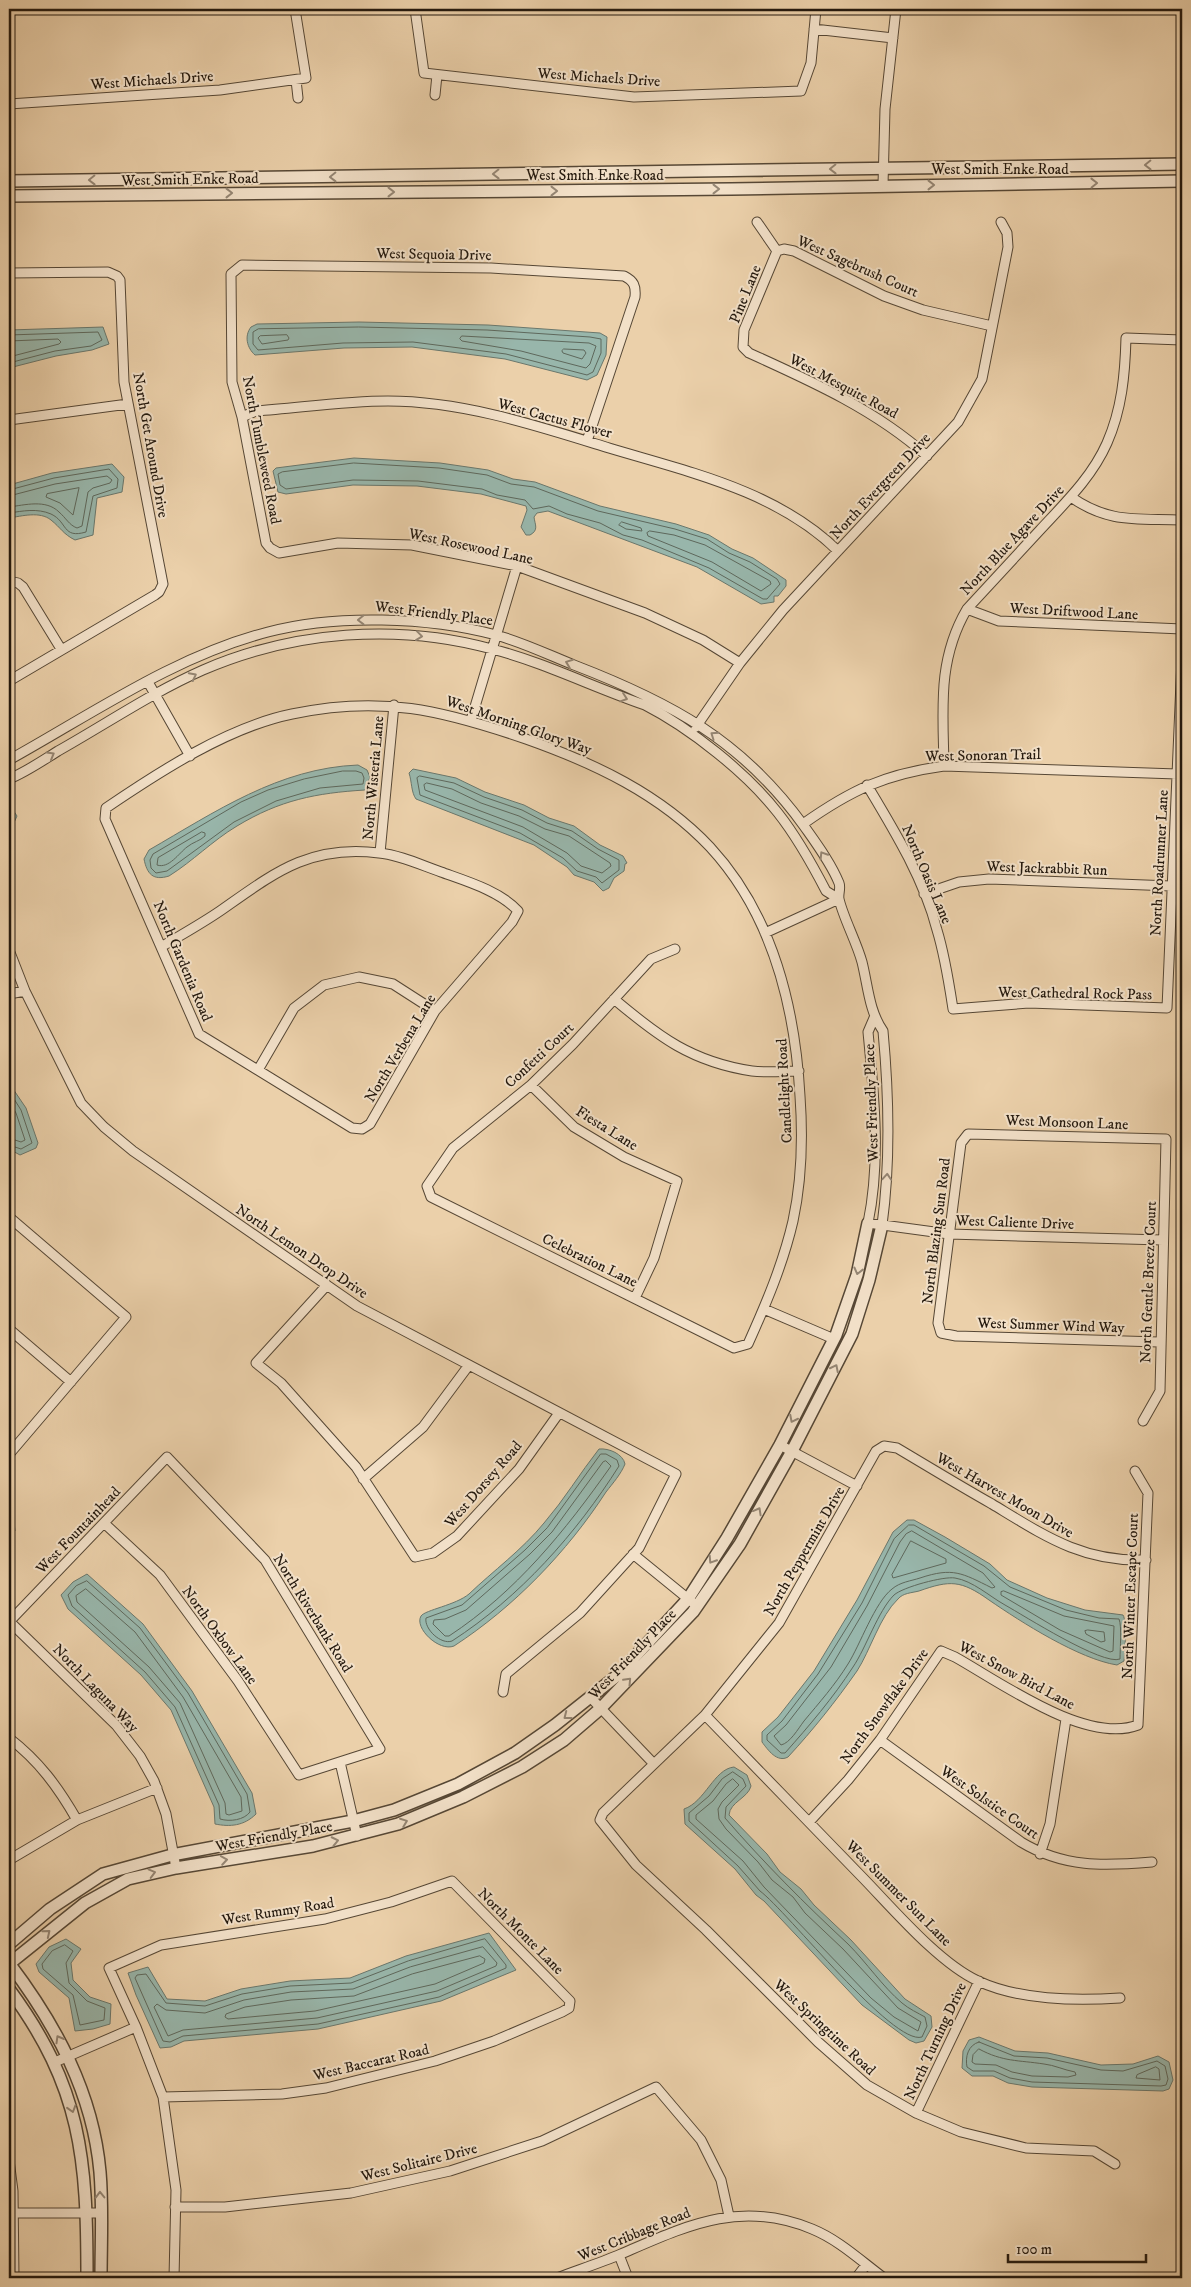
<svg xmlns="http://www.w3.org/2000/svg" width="1191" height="2287" viewBox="0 0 1191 2287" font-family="'IM FELL DW Pica',serif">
<rect width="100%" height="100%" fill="#ebd0aa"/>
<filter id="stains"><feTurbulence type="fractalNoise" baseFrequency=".004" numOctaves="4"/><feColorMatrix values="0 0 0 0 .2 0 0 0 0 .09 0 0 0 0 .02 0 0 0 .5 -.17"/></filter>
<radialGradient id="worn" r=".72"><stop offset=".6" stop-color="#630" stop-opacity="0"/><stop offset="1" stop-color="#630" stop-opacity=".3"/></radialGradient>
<!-- water -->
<path fill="#98b6ab" stroke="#6a776c" d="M359 322 488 325 600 333 607 337 606 355 597 375 587 380 505 359 412 347 344 348 255 355C247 348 244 336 251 327L257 324Z
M103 327 109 344 92 350 56 356 9 368V330Z
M354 458 440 463 488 470 513 479 535 482 600 506 676 524 709 535 732 549 753 558 786 580V586L778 596H774V602L761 604 697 567 548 511 537 513 534 517C535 525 539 530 530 535H526L521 527 527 510 526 506 481 494 417 486 353 485 286 494 278 492 273 471 276 468Z
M112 464 124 477 122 492 97 498 93 535 75 540C63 534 61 528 51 520 40 511 22 516 9 518V485L52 473Z
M358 765 367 770 370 777 365 790C316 793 280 800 237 826 212 841 193 861 169 876 153 881 147 874 144 859L149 850C215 812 279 768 358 765Z
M413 769 456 778 485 792 524 805 549 818 574 826 600 845 623 856 627 863 625 864 624 871 614 878 609 888 603 891 594 882 574 875 567 867 534 845 416 799C411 792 412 782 409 773Z
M9 804 17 816 12 827 9 828Z
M9 1083 26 1108 38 1143 36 1148 20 1155 9 1149Z
M599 1449C609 1448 623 1454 625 1464 621 1474 613 1483 606 1492 567 1552 514 1607 454 1646 439 1652 414 1628 421 1616 425 1610 456 1605 469 1594 493 1571 522 1550 544 1523 564 1500 580 1473 599 1449Z
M9 1506 13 1512 15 1531 9 1536Z
M907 1520H914L945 1537 990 1564 1007 1580 1047 1598 1085 1610 1123 1615C1127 1621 1125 1652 1124 1661L1117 1665C1079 1659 1021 1622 989 1600 961 1580 950 1580 919 1591 911 1593 903 1593 898 1599 880 1616 870 1651 857 1671 836 1701 813 1730 788 1757 777 1763 768 1750 762 1742V1732L778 1717 814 1671 857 1600 893 1532Z
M87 1574 143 1624 192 1691 252 1793 256 1814C244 1826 230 1827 215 1824L214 1807 171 1710 141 1675 68 1609 61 1595 73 1582Z
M734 1767 747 1775 751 1786C748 1798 730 1802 729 1815L767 1854 780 1872 801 1889 814 1905 851 1940 905 1999 931 2016 932 2027 924 2041 916 2043 909 2040 862 2005 764 1901 756 1895 735 1869 685 1824 684 1809C705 1802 714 1769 734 1767Z
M489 1933 516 1970 441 2001 318 2029 184 2041 171 2047 160 2048 136 1995 128 1973 148 1967 167 1999 205 2001 241 1989 290 1981 350 1978 406 1956Z
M66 1939 81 1949 71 1963 73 1980 90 1997 111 2004 110 2024 93 2029 75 2031 69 1998 39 1972 36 1964 49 1947Z
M979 2037 1015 2051 1048 2053 1101 2065 1133 2064 1158 2056 1169 2062 1173 2080 1169 2089 1163 2091 1032 2087 1008 2083 993 2076H972L962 2068 963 2051 969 2040Z"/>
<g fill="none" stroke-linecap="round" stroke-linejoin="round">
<!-- shore -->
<path stroke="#5e685c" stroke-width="1" d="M359 327 487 330 590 337 601 339V353L593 372 587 375 506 354 413 342 343 343 258 350 253 344V332L258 329Z
M9 335 98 332 102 340 91 346 55 351 9 363
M287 335 289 338 288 340 262 344 258 338 260 336Z
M462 336 589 343 596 346 590 364 586 368 521 351 462 341 460 339Z
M9 341 58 339 61 342 59 344 9 357
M564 349 584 350 586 353 582 359 563 353 562 351Z
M354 463 439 468 487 475 511 484 534 487 598 511 675 529 707 539 729 553 750 562 777 579 780 584 767 599H763L709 568 642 540 623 535 600 523 567 514 549 506 533 509 525 500 497 495 482 489 418 481 353 480 286 489 280 485 278 474 282 472Z
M79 488 73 515 60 503 46 497 47 494Z
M9 490 54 478 109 469 118 479 117 488 93 496 86 532C62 539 68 522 51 514 37 508 23 511 9 513
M9 496 55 484 107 476 112 480 110 483 93 488 88 492 82 526 77 528C69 525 66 518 59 512 46 499 25 505 9 507
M622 522 641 528 642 531 626 529 619 525Z
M650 531 674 535 705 545 770 581 771 584 761 591 712 562 648 536 647 533Z
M343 771H356L362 773 364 778 363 784 320 788 276 801 234 822 167 871 156 873 151 868 150 860 153 854 241 802 268 790 304 779Z
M420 776 454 783 484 797 522 810 547 823 572 831 598 849 619 860V870L602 883 596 877 577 871 563 858 520 833 420 795 417 778Z
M427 783 452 789 481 803 519 816 545 829 569 836 610 863 611 866 602 873 581 866 567 853 523 827 425 790 424 785Z
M202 832 205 833V836C200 841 193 842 187 847 179 853 169 869 157 865L158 858Z
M9 1091 21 1110 32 1143 21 1149 9 1145
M9 1101 16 1113 25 1140 21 1142 9 1138
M601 1454H606L617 1460 619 1466C576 1534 520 1597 452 1641 441 1645 424 1629 426 1618L462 1605 525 1550 547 1528Z
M606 1461 611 1466C565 1531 516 1592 449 1636H445L433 1624 434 1620 445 1619 466 1610 530 1554 552 1532 603 1462Z
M909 1525H914L984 1566 1010 1587 1066 1610 1099 1618 1119 1619C1122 1626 1120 1649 1120 1659 1103 1666 1023 1615 1005 1605 989 1596 973 1581 955 1578 944 1576 903 1587 894 1595 878 1611 866 1648 853 1667 833 1698 809 1726 785 1753H781L767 1740V1735L782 1721 818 1674 862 1603 894 1539Z
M912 1531 983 1573 995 1587 992 1588C962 1573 953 1567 920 1578 911 1581 900 1582 892 1589 875 1602 860 1645 848 1664 835 1685 819 1703 804 1721 798 1729 790 1743 781 1745L774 1736 786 1725 831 1667 867 1606 900 1542 906 1534Z
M911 1541 946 1559V1563L893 1578 892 1575Z
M87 1581 140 1628 188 1693 247 1794 250 1812C244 1820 230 1822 220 1819L219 1805 175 1707 145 1672 72 1606 68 1595 76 1586Z
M86 1589 135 1632 183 1697 241 1797 242 1811 229 1815 226 1814 225 1803 180 1703 149 1667 77 1602 76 1596Z
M1004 1591 1064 1616 1114 1626 1113 1651 1110 1652 1060 1630 1001 1595V1592Z
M1088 1630 1104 1632 1105 1641 1101 1642 1086 1634 1085 1631Z
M733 1772 743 1779 746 1786 726 1807 725 1818C764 1863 805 1904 848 1944 867 1963 882 1986 902 2003 909 2009 918 2013 925 2017L927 2026 922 2037C893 2046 787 1911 760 1891L738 1866 689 1821V1813L709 1796 722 1779Z
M733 1779 739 1785 722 1802 718 1809 719 1819 726 1829 758 1862 772 1880 793 1897 805 1913 843 1949 898 2008 921 2022 918 2031 894 2017 871 1998 764 1887 743 1861 696 1819V1815L713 1801 726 1784Z
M485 1939 506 1965V1968L439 1997 318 2024 183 2036 170 2042 163 2041 135 1978 137 1975 146 1974 166 2003 205 2006 242 1994 290 1986 351 1983 408 1961Z
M65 1945 73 1951 66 1963 69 1983 87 2001 105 2008 104 2020 80 2025 73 1995 43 1969 42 1964 52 1951Z
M483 1947 497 1963 496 1966 437 1991 317 2018 183 2030 168 2036 154 2007 157 2004 166 2010 205 2013 244 2000 291 1992 353 1989 410 1967Z
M480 1956 485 1959 484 1963 435 1984 315 2011 228 2019 225 2017 226 2014 245 2007 291 2000 354 1996 412 1974Z
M979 2042 1014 2056 1047 2058 1101 2070 1123 2071 1157 2061 1165 2066 1168 2079 1166 2085 1161 2086 1032 2082 1010 2078 994 2071H973L967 2067C965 2057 968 2045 979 2042Z
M979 2049C1003 2062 1018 2060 1044 2064 1054 2065 1064 2070 1075 2072L1076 2075 1068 2077 1032 2076 1012 2072 996 2065 975 2064 972 2062 973 2055Z
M1156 2067 1159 2069 1160 2080 1136 2078 1137 2075Z"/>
<defs>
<path id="minor" d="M415 9 424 73 634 97 801 91 811 63 816 9
M814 29 893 38
M296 80 298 98
M435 95 437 75
M9 104 220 90 306 78 295 9
M883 185 885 109 896 9
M757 222 777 251
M777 251 744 330 743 347 749 353C811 381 876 410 927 456
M777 251 784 249 794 251 884 296 923 310 992 326
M9 273 108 272 117 276 120 280 124 382 163 584 159 592 155 595 9 681
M242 417 256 411C299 408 344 401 388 401 463 401 538 426 609 448 689 472 777 491 838 551
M9 420 128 404
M587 441 635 297C636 286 634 281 624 276L491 268 242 265 231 274 232 382 242 417 266 543 270 548 279 553 338 543 412 545 517 566 645 613 703 640 740 663
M1071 497C1109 524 1138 518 1182 520
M9 581 18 583 23 587 61 649
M967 609 999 621 1182 629
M148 682 190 756
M471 720 517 566
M696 727 740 663 783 610 958 422 982 379 1008 247 1007 233 1001 222
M9 760C92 714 175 656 268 632 335 614 429 617 496 635 522 642 549 655 574 665 670 702 742 740 804 826 816 843 831 863 839 883 841 888 838 894 839 899 843 917 857 943 862 962 868 986 869 1011 883 1031 889 1096 891 1160 882 1225
M944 766C943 710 937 660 967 609 991 583 1015 557 1040 530 1065 503 1092 477 1107 443 1122 409 1125 374 1126 338L1182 340
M9 779C26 772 42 761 58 751 106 724 153 692 203 670 293 631 398 623 492 649 543 662 595 688 645 705 690 728 747 773 778 813 797 837 812 864 826 891L839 899
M867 785C894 830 924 879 937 930 945 956 949 983 953 1009L1029 1003 1167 1008 1182 659
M803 824C851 790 885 774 944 766L1177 774 1180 776
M380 853 394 705
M924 894 959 882 989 879 1171 886
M765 933 839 899
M161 947C181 935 201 924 220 911 273 874 309 844 379 853 400 855 421 865 441 872 466 881 500 891 518 911L512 922 435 1011 370 1124 362 1129 352 1128 199 1034 105 819 106 808C159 772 228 727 292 714 381 695 442 710 526 739 594 763 660 794 710 847 773 915 795 1006 800 1096 803 1138 802 1179 793 1221 783 1264 766 1304 748 1344L734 1348 431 1197 427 1186 453 1148 531 1085 573 1044 651 959 675 949
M9 950 25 991 81 1103 104 1127 133 1151 357 1306 676 1474 639 1548 580 1613 506 1674 503 1692
M9 994 25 991
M614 999C659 1037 692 1062 752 1071 767 1073 784 1071 799 1071
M874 1018 868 1032C874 1095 881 1160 868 1223L949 1234 1163 1240
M258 1070 294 1008 324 985 359 977 393 984 435 1011
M531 1085 574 1127 624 1157 677 1181 654 1258 635 1298
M9 1217 126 1317 11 1452 9 1451
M327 1285 256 1363 281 1383 356 1467 415 1557 433 1553 457 1536 519 1469 559 1413
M764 1309 834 1339
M9 1329 71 1382
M1143 1421 1160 1391 1166 1139 968 1134 961 1143 938 1323 941 1333 956 1336 1159 1342
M780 1445 857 1486
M363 1479 423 1427 469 1365
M633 1554 692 1602
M9 1621 116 1725 140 1756 154 1781 166 1814 176 1868
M9 1622 167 1457 265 1560 380 1749 299 1775 238 1681 160 1575 104 1523
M591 1698 654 1764
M705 1715C758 1769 810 1824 863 1878 894 1910 939 1963 978 1981 1019 2000 1076 2001 1120 1998
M9 1738C39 1761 58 1787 77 1820
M880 1740 1021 1842C1064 1868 1104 1866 1152 1862
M340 1762 357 1836
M810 1821 848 1780 880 1740 941 1651 955 1657C1000 1682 1086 1745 1138 1725L1148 1493 1135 1471
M1040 1854 1050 1824 1066 1719
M9 1860 77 1820 157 1788
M55 2062 136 2027
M163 2097 282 2094 326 2088 435 2061 494 2041 562 2012 569 2008 570 2001 452 1881 391 1902 325 1919 161 1945 109 1968 136 2027 163 2097 176 2190 174 2278
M916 2113 979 1981
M9 2160 13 2191 14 2278
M1115 2164 1094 2151 1026 2148 961 2132 916 2113 867 2085 818 2042 706 1930 636 1865 600 1820 603 1813 705 1715 779 1623 876 1451 884 1446 897 1448C929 1467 960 1486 992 1504 1045 1536 1082 1562 1146 1560
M175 2207H225L351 2193 450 2171 542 2141 656 2087 701 2140 721 2180 729 2216
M13 2213H101
M619 2255 628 2278
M557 2278C578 2270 600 2263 621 2254 686 2226 740 2199 812 2229 839 2240 861 2261 884 2278
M856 2278 866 2265"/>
<path id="tertiary" d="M9 181 1182 164
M9 196 731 189 1182 181
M9 1944 50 1909 103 1874 172 1855 353 1821 394 1810 458 1784 515 1753 555 1725 618 1675 688 1599 727 1538 780 1445 836 1335 857 1275 868 1223
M9 1963C56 2025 93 2093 100 2172 103 2207 101 2243 101 2278
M9 1964 85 1903 128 1879 176 1868 313 1846 398 1824 463 1797 522 1767 564 1740 600 1709 693 1612 740 1544 791 1453 852 1334 869 1280 882 1225
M9 1989C82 2088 87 2159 87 2278"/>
</defs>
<!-- minor casing -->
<use href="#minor" stroke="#564735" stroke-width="11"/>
<!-- tertiary casing -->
<use href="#tertiary" stroke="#564735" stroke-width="14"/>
<!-- minor -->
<use href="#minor" stroke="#f2e0c8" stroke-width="9"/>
<!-- tertiary -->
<use href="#tertiary" stroke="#f2e0c8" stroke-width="11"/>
</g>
<!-- one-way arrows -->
<defs><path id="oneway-chevron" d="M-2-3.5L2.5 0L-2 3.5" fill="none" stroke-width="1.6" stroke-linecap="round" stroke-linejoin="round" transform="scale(1.25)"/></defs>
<g stroke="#958674">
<use href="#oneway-chevron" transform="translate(1148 165) rotate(179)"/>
<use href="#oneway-chevron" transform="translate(833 169) rotate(179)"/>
<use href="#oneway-chevron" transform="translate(496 174) rotate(179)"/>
<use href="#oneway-chevron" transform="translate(333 177) rotate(179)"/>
<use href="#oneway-chevron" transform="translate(92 180) rotate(179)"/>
<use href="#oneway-chevron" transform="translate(1094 183) rotate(-1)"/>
<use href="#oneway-chevron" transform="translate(931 185)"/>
<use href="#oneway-chevron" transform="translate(716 189)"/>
<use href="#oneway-chevron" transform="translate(554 191)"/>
<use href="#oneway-chevron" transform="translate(391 192)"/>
<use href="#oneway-chevron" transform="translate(229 193)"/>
<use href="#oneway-chevron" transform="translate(361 620) rotate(179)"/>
<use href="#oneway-chevron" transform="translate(419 636) rotate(7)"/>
<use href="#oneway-chevron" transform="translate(569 663) rotate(-159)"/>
<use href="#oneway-chevron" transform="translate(193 676) rotate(-27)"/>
<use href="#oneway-chevron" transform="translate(624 698) rotate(19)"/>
<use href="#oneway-chevron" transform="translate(714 735) rotate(-145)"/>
<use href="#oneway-chevron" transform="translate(51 755) rotate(-30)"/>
<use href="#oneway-chevron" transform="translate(823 855) rotate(-122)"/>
<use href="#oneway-chevron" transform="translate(887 1177) rotate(-86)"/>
<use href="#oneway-chevron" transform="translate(858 1271) rotate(104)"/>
<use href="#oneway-chevron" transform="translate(835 1368) rotate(-63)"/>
<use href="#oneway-chevron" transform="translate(793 1419) rotate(117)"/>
<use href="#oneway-chevron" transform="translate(758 1511) rotate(-61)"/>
<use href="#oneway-chevron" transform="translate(712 1560) rotate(123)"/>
<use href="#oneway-chevron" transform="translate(628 1681) rotate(-47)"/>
<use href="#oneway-chevron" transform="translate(567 1716) rotate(142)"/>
<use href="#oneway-chevron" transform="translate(404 1822) rotate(-21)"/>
<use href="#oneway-chevron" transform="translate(335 1841) rotate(-12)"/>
<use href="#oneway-chevron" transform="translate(224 1860) rotate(-9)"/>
<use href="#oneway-chevron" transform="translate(152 1873) rotate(-15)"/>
<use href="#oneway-chevron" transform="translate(47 1933) rotate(-39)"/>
<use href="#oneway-chevron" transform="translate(59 2039) rotate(-120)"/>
<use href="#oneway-chevron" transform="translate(72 2109) rotate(73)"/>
<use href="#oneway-chevron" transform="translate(100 2195) rotate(-91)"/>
</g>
<g text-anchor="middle" stroke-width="4" stroke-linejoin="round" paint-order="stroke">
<!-- street labels -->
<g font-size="15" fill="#24190e" stroke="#f2e0c8">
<text transform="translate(599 77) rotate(4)" y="5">West Michaels Drive</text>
<text transform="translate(152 80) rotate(-4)" y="5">West Michaels Drive</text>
<text x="1000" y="174">West Smith Enke Road</text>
<text x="595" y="180">West Smith Enke Road</text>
<text transform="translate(190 179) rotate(-1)" y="5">West Smith Enke Road</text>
<text transform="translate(434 254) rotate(1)" y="5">West Sequoia Drive</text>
<text transform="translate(858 266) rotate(24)" y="5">West Sagebrush Court</text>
<text transform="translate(745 294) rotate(-68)" y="5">Pine Lane</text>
<text transform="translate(844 386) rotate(28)" y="5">West Mesquite Road</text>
<text transform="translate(555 418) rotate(15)" y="5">West Cactus Flower</text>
<text transform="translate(151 445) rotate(80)" y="5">North Get Around Drive</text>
<text transform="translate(262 450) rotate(79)" y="5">North Tumbleweed Road</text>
<text transform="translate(880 486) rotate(-47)" y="5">North Evergreen Drive</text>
<text transform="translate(1012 540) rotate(-47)" y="5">North Blue Agave Drive</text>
<text transform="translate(471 546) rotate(12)" y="5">West Rosewood Lane</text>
<text transform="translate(1074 611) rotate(3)" y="5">West Driftwood Lane</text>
<text transform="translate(434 613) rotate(7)" y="5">West Friendly Place</text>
<text transform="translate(519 725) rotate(19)" y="5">West Morning Glory Way</text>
<text transform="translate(983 755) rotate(-1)" y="5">West Sonoran Trail</text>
<text transform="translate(373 778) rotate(-85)" y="5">North Wisteria Lane</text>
<text transform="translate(1159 863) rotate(-87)" y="5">North Roadrunner Lane</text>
<text transform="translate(1047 868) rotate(2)" y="5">West Jackrabbit Run</text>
<text transform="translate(927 874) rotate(67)" y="5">North Oasis Lane</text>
<text transform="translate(183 961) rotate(67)" y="5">North Gardenia Road</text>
<text transform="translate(1075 993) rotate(1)" y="5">West Cathedral Rock Pass</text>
<text transform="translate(400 1048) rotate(-59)" y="5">North Verbena Lane</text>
<text transform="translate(539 1055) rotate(-43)" y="5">Confetti Court</text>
<text transform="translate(784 1091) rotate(-93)" y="5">Candlelight Road</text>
<text transform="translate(871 1103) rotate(-92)" y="5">West Friendly Place</text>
<text transform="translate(1067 1122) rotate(2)" y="5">West Monsoon Lane</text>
<text transform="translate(607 1128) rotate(32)" y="5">Fiesta Lane</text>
<text transform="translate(1015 1222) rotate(2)" y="5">West Caliente Drive</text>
<text transform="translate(936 1231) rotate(-83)" y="5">North Blazing Sun Road</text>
<text transform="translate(302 1251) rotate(34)" y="5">North Lemon Drop Drive</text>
<text transform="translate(590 1260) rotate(26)" y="5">Celebration Lane</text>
<text transform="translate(1148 1282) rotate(-88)" y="5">North Gentle Breeze Court</text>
<text transform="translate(1051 1325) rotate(2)" y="5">West Summer Wind Way</text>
<text transform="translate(483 1484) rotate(-49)" y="5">West Dorsey Road</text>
<text transform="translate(1005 1495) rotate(30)" y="5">West Harvest Moon Drive</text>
<text transform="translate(78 1530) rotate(-46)" y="5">West Fountainhead</text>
<text transform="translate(804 1551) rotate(-60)" y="5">North Peppermint Drive</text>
<text transform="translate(1130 1596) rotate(-88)" y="5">North Winter Escape Court</text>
<text transform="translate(313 1613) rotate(58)" y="5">North Riverbank Road</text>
<text transform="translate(220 1635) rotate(54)" y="5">North Oxbow Lane</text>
<text transform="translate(632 1654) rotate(-46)" y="5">West Friendly Place</text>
<text transform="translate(1017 1675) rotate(28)" y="5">West Snow Bird Lane</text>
<text transform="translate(96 1688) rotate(46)" y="5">North Laguna Way</text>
<text transform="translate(884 1706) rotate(-54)" y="5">North Snowflake Drive</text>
<text transform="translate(990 1802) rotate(35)" y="5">West Solstice Court</text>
<text transform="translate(274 1836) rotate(-10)" y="5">West Friendly Place</text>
<text transform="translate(899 1893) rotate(45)" y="5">West Summer Sun Lane</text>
<text transform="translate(278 1911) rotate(-9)" y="5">West Rummy Road</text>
<text transform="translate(521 1931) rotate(45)" y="5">North Monte Lane</text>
<text transform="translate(825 2027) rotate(43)" y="5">West Springtime Road</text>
<text transform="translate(935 2041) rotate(-65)" y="5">North Turning Drive</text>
<text transform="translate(371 2062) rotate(-13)" y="5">West Baccarat Road</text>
<text transform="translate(419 2162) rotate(-14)" y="5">West Solitaire Drive</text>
<text transform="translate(634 2234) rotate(-22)" y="5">West Cribbage Road</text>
</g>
</g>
<!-- margin -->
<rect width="1191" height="2287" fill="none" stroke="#ebd0aa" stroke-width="30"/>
<rect x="10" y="10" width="1171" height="2267" fill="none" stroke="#24190e" stroke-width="2.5"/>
<rect x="15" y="15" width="1161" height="2257" fill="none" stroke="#24190e"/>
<!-- scale -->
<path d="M1008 2254v8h138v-8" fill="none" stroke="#24190e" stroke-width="2.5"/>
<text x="1016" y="2254" font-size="15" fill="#24190e" stroke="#f2e0c8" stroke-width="4" paint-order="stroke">100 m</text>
<rect width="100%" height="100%" filter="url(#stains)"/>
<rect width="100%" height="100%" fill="url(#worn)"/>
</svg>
